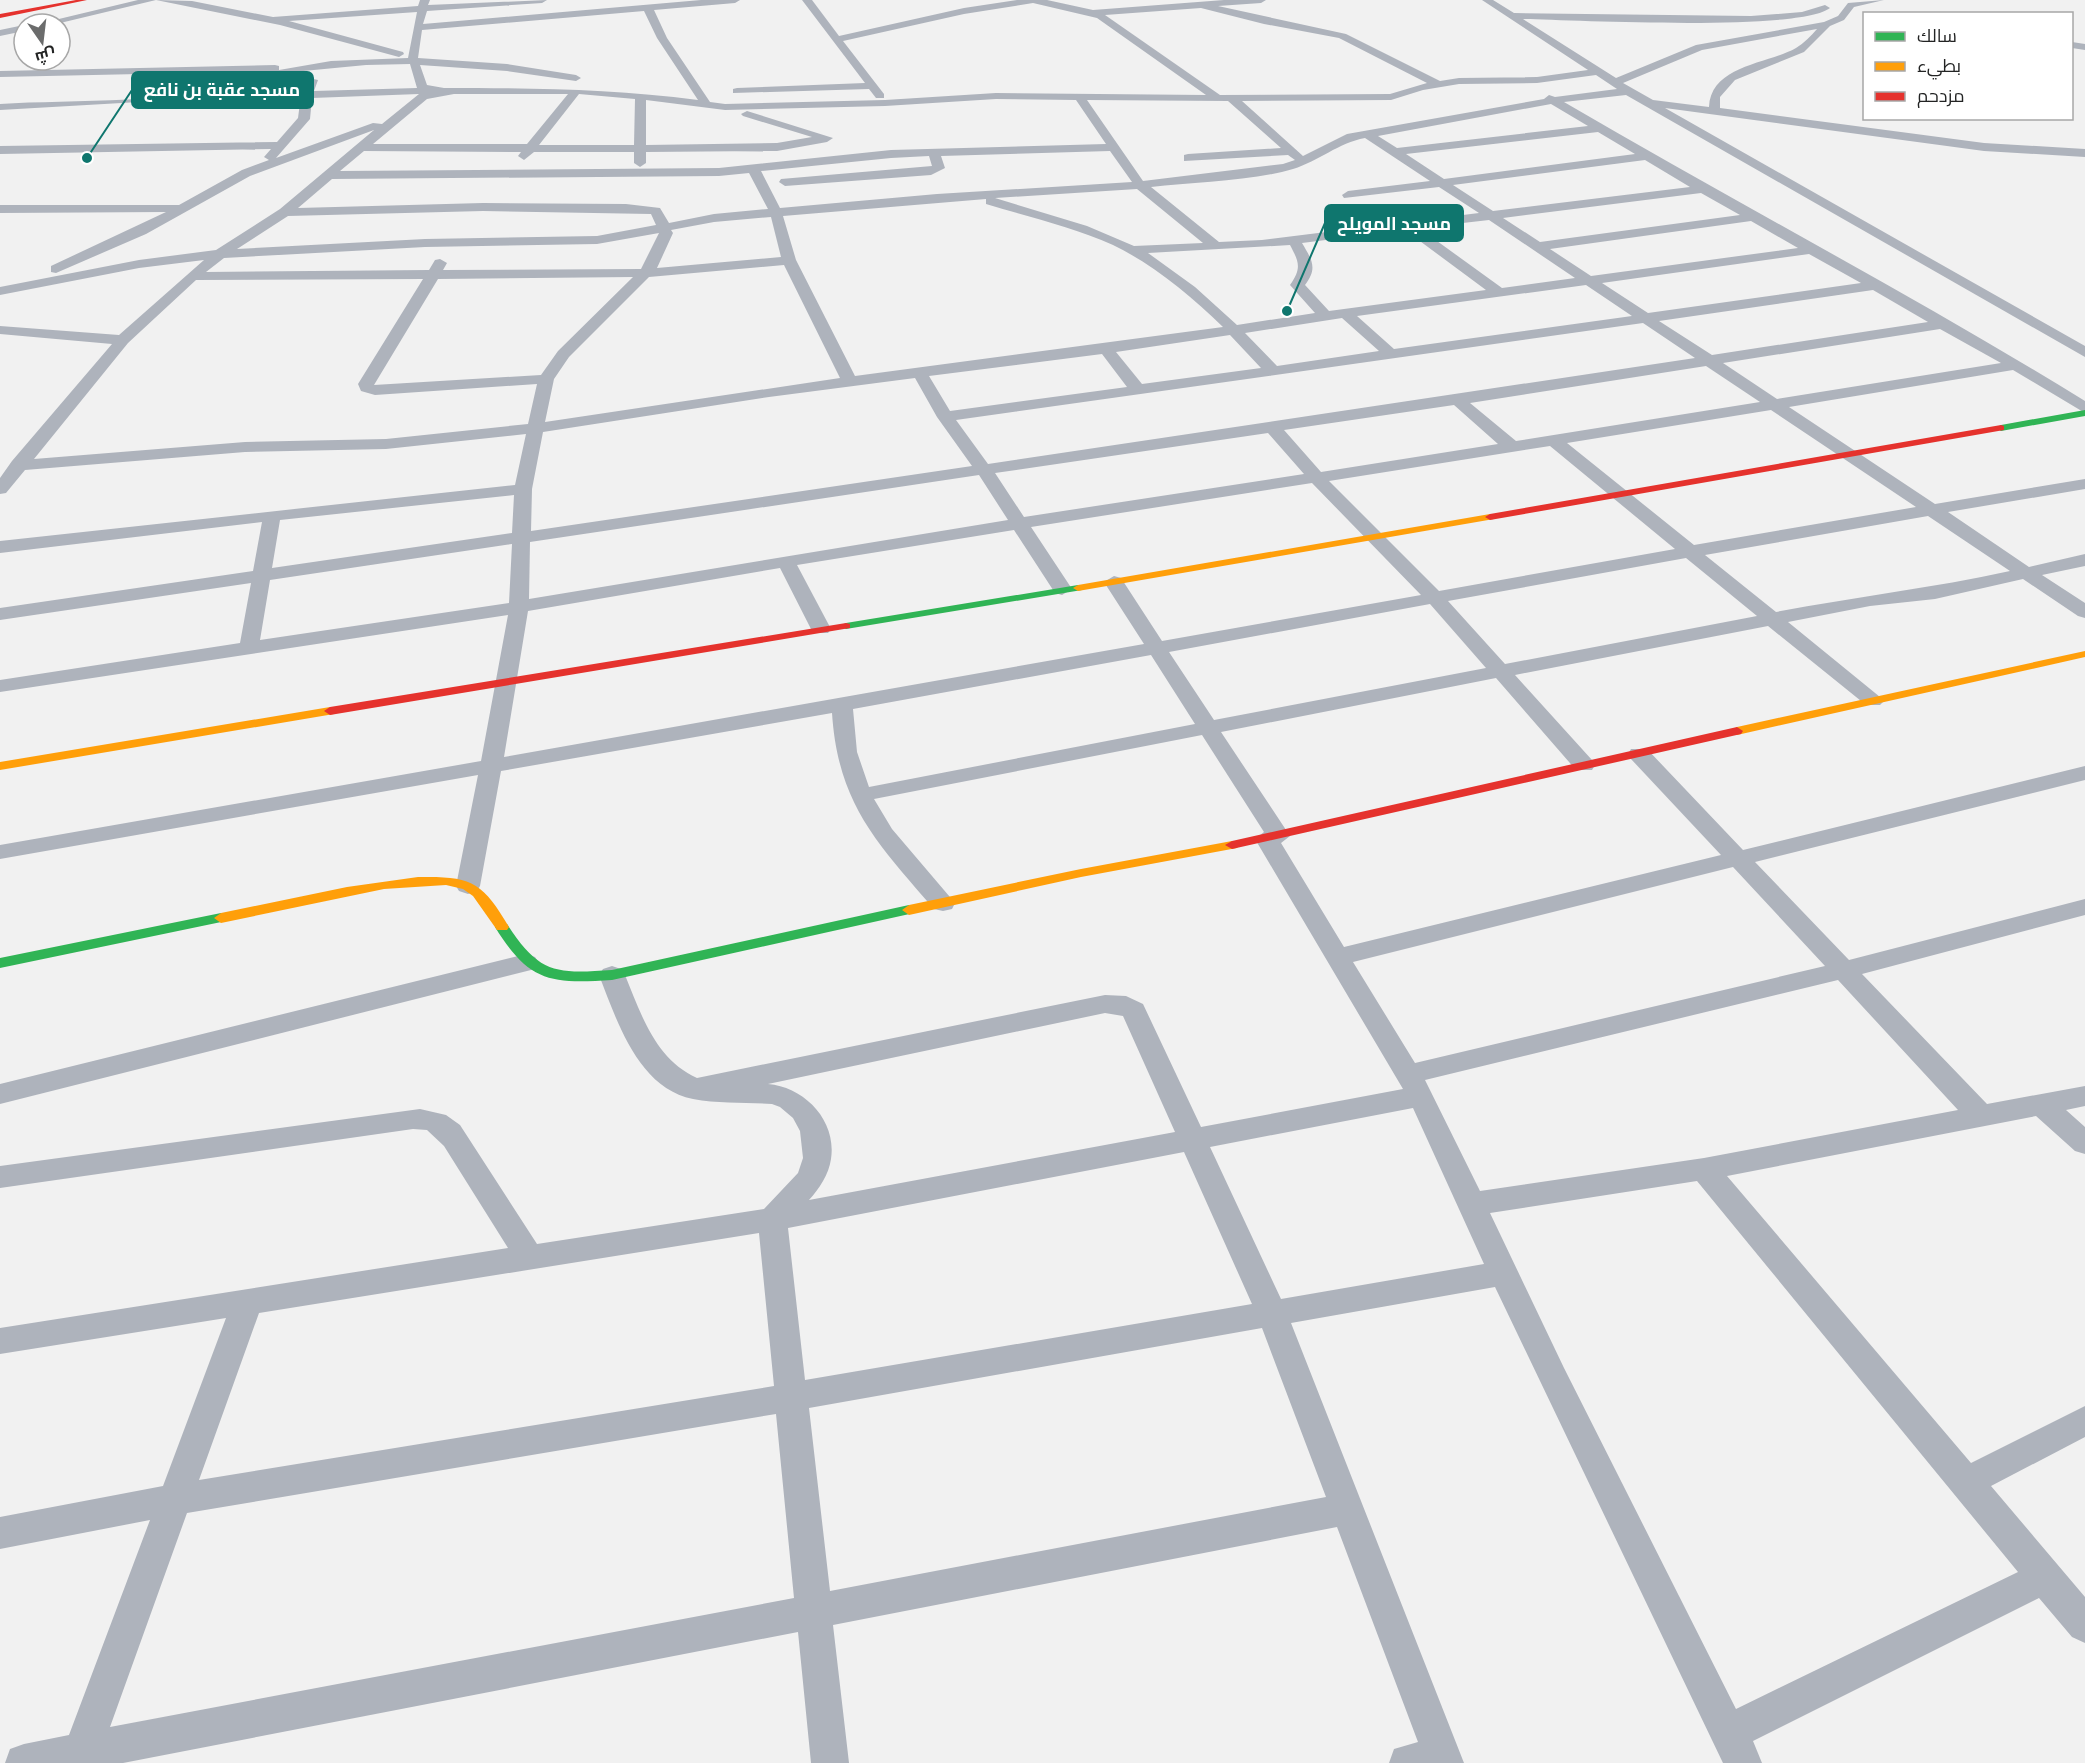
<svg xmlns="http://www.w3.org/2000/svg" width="2085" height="1763" viewBox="0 0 2085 1763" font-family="Raleway,Cairo,sans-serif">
<rect width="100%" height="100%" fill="#f1f1f1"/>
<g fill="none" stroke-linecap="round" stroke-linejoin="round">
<!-- street -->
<path fill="#aeb3bc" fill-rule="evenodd" d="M138 0H156L56 24H38Z
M156 0 192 1 273 17 418 6 420 0H430L428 5 547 0 542 3 427 11 423 24 701 0H740L735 3 654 10 667 38 710 102 725 104 885 100 996 93 1206 95 1097 18 1033 3 964 14 843 41 884 94V98H876L869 89 733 93V89L737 88 865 83 802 0H812L839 36 964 8 1017 0H1047L1093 10 1224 0H1266L1261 3 1218 6 1346 34 1440 81 1459 78 1537 77 1588 70 1482 0H1493L1514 13 1751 16 1802 12 1825 5 1830 8C1799 32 1574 20 1523 19L1616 78 1696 45 1824 22 1838 16 1848 3 1884 0 1854 7 1844 20 1830 26 1804 52 1735 80 1720 97V108L1984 143 2085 149V157L1984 151 1665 108 2085 346V357L1626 95 1564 102C1736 203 1915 296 2085 401V413L2013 370 1789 407 1935 504 2085 479V489L1948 512 2029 567 2085 554V566L2042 575 2085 603V618L2078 616 2023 579 1935 599 1870 606 1788 622 1880 697 1884 701 1880 705H1866L1768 626 1515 675 1592 760 1595 765 1592 770H1576L1496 678 1221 732 1290 836 1281 843 1344 947 1721 855 1631 759 1628 754 1631 749H1647L1743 850 2085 766V780L1755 862 1849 960 2085 899V915L1862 974 1987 1104 2085 1086V1106L2066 1110 2085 1127V1154L2075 1151 2036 1116 1727 1176 1971 1463 2085 1406V1437L1991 1486 2085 1597V1643L2072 1637 2039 1598 1753 1741 1762 1763H1723L1495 1287 1291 1323 1464 1763H1389L1394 1749 1418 1742 1337 1527 833 1625 849 1763H811L798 1632 123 1763H5L10 1749 24 1744 69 1735 150 1520 0 1549V1517L163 1486 226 1318 0 1354V1328L508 1248 444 1146 427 1130 413 1129 0 1188V1166L420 1109 446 1115 460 1125 537 1244 764 1209 798 1173 803 1158 800 1131 793 1118 780 1107 772 1104C746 1102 719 1104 693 1099 638 1088 617 1021 599 975L603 969 612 966 621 969 625 975C641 1014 655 1059 697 1078L1105 995 1126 996 1143 1004 1201 1127 1403 1089 1255 839 1264 832 1202 735 874 799 892 829 955 903 952 909 943 911 934 909C877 843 838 804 832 713L501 771 480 886 477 891 468 894 459 891 456 886 478 775 0 859V845L481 761 508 615 0 692V680L240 643 251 583 0 620V608L253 571 262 522 0 553V541L515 485 526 434 386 449 245 452 25 470 6 493 0 494V478L12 461 112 344 0 334V326L119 335 204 260 139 268 0 295V287L139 260 216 250 280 209 374 130 250 176 146 234 56 273 51 272V266L166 212 0 213V205H179L242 170 269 160 264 157 271 149 0 154V146L277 142 298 118 301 95 309 78 318 80 314 91 417 88 410 64 366 65 293 72 252 88 191 99 0 110V104C79 99 208 106 277 71L0 77V71L275 65 279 66V70L331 61 408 58 417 12 289 21 403 52 404 54 399 57 280 25ZM1201 8 1264 24 1339 38 1427 83 1390 94 1220 95 1105 15ZM644 11 657 38 698 100C611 89 532 88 444 88L427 85 420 65 507 71 576 81 581 78 576 75 507 64 418 58 422 30ZM1817 29C1811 36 1804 43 1796 48 1768 64 1711 65 1709 107L1653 100 1623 83 1702 50ZM1596 75 1617 89 1555 97 1549 95 1544 99 1347 134 1303 156 1242 101 1391 100 1423 90 1459 84 1537 83ZM419 94 382 124 373 123 276 158 310 119 312 98ZM454 94H568L527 144H373L427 99ZM579 94 635 99 634 145H539ZM996 99 1076 100 1106 144 891 150 719 168 340 171 364 151 521 152 518 156 524 160 534 152H634V163L640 167 646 163V152L777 151 827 142 833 138 747 111 741 114 743 116 812 137 777 143 646 145V100L725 110 885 106ZM1087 100 1228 101 1281 148 1188 154 1184 155V161L1288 155 1295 160 1283 164 1143 181ZM1551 104 1588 126 1397 148 1378 136ZM1598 132 1635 154 1444 179 1406 154ZM1365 138 1430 181 1348 191 1342 195 1344 198 1439 187 1479 213 1262 240 1219 242 1151 187C1194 182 1253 181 1293 169 1319 161 1338 143 1365 138ZM1110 151 1132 182 937 194 780 208 761 171 891 158 929 156 932 166 781 179 779 182 785 186 931 175 945 168 941 156ZM1645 160 1690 187 1493 211 1453 185ZM749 173 768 209 714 214 669 223 660 208 626 204 483 203 298 208 332 179 719 176ZM1137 189 1203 243 1134 246 1087 226 995 198ZM1701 193 1740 215 1540 242 1503 218ZM986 199V204C1029 217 1073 227 1113 245 1154 265 1190 295 1223 327L855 376 796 260 783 216ZM483 211 651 214 656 225 597 236 425 239 237 249 288 216ZM771 217 781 257 657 268 673 233 671 230 714 222ZM1489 220 1575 278 1502 288 1419 228ZM1751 221 1798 248 1591 276 1550 249ZM1405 230 1486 290 1329 311 1305 285C1318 268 1312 260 1302 243ZM659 233 641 269 443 270 447 263 440 259 435 260 429 270 206 272 224 258 425 247 597 244ZM1290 245C1299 262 1302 268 1290 285L1315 313 1237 325 1195 287 1148 253ZM1809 254 1861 283 1648 313 1602 283ZM784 265 840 378 545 422 554 379 569 357 649 277ZM633 277 558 351 541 375 374 385 438 279ZM423 279 358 384 361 391 375 395 537 384 528 424 386 439 245 442 34 459 128 343 196 280ZM1586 285 1632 316 1394 349 1357 316ZM1873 290 1928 322 1712 355 1659 321ZM1342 318 1379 351 1277 366 1245 333ZM1643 323 1695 358 988 464 956 420ZM1940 329 2001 363 1777 399 1723 363ZM1230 335 1261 368 1142 384 1116 352ZM1102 354 1127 387 950 411 929 376ZM1706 366 1760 402 1516 441 1470 403ZM915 378 937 417 972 466 531 531 532 489 543 432 769 397ZM1454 405 1498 444 1321 472 1284 430ZM1771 410 1916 507 1694 545 1567 443ZM1268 433 1304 474 1024 517 995 473ZM1550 446 1675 549 1439 591 1329 481ZM979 475 1008 520 529 599 530 542ZM1312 483 1421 595 1162 641 1121 578 1114 576 1104 582 1144 644 504 757 528 611 780 568 811 629 814 633H828L831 629 797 565 1014 530 1055 593 1062 595 1072 589 1031 527ZM514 495 512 533 272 568 280 520ZM1928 516 2010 571C1933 588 1854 597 1776 612L1705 555ZM512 544 509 603 260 640 270 580ZM1686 558 1757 616 1505 664 1448 601ZM1430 604 1486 668 1214 720 1169 652ZM1151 655 1195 724 869 787 857 752 853 709ZM1733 867 1825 966 1415 1063 1353 962ZM1838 980 1958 1110 1704 1158 1480 1191 1425 1080ZM1105 1013 1123 1016 1175 1132 809 1200C819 1189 829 1174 831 1159 837 1120 804 1087 768 1084ZM1413 1108 1484 1264 1281 1299 1210 1147ZM1184 1152 1252 1304 805 1380 788 1228ZM1697 1181 2018 1572 1736 1709 1564 1368 1490 1213ZM759 1233 774 1386 199 1480 259 1313ZM1262 1328 1326 1497 830 1591 809 1408ZM776 1414 794 1598 110 1727 187 1513Z
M24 25V31L0 36V30Z
M2072 42 2085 44V50L2072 48Z
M526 954 535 957 539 963 535 969 0 1104V1084Z"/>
<!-- fast -->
<path fill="#30b455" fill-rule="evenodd" d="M2085 410V416L2001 431 1996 428 2001 425Z
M1078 585 1082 586V590L846 629 840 626 846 623Z
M909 905 914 907 916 910 914 913 612 980C550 984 529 982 495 927L497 924H507C539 974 556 974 612 970Z
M221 913 226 915 228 918 226 921 0 968V958Z"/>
<!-- slow -->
<path fill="#ff9f0a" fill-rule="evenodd" d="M1490 514 1494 515V519L1078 591 1073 588 1078 585Z
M2085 651V657L1737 735 1731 731 1737 727Z
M330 707 334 708 336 711 334 714 0 770V762Z
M1232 841 1239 845 1237 848 1081 877 909 915 902 910 909 905 1081 869Z
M418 877C471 876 482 881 509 927L507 930H497L473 896 463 889 446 885 384 889 221 923 214 918 221 913 347 887Z"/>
<!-- jam -->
<path fill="#e5322d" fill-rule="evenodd" d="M76 0H87L0 18V14Z
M2001 425 2004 426V430L1490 520 1485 517 1490 514Z
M846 623 850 624V628L330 715 324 711 330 707Z
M1737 727 1743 731 1741 734 1232 849 1225 845 1232 841Z"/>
</g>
<!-- callouts -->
<path fill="none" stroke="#0f766e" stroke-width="2" d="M87 158L132 90M1287 311L1325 223"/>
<g fill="#0f766e" stroke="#fff" stroke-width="2">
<circle cx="87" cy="158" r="6"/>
<circle cx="1287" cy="311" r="6"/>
</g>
<g fill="#0f766e" stroke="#0f766e" stroke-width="2">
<rect x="132" y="72" width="181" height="36" rx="6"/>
<rect x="1325" y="205" width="138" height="36" rx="6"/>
</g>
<g font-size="18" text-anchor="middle" font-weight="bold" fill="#fff">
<text x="222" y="96">مسجد عقبة بن نافع</text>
<text x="1394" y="230">مسجد المويلح</text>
</g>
<!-- legend -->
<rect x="1863" y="12" width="210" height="108" fill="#ffffff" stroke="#a7a7a7" stroke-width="1.5"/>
<rect x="1875" y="32" width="30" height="9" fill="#30b455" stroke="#a7a7a7" stroke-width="1.5"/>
<text x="1917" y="42" font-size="18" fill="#232424">سالك</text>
<rect x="1875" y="62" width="30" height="9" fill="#ff9f0a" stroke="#a7a7a7" stroke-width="1.5"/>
<text x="1917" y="72" font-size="18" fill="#232424">بطيء</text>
<rect x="1875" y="92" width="30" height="9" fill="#e5322d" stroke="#a7a7a7" stroke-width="1.5"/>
<text x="1917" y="102" font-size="18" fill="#232424">مزدحم</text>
<!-- north arrow -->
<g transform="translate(42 42) rotate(166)"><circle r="28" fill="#ffffff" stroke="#a7a7a7" stroke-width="1.5"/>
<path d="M0-4.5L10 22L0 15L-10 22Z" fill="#6b6c6c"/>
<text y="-9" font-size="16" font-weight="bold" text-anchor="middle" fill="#232424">ش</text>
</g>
</svg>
